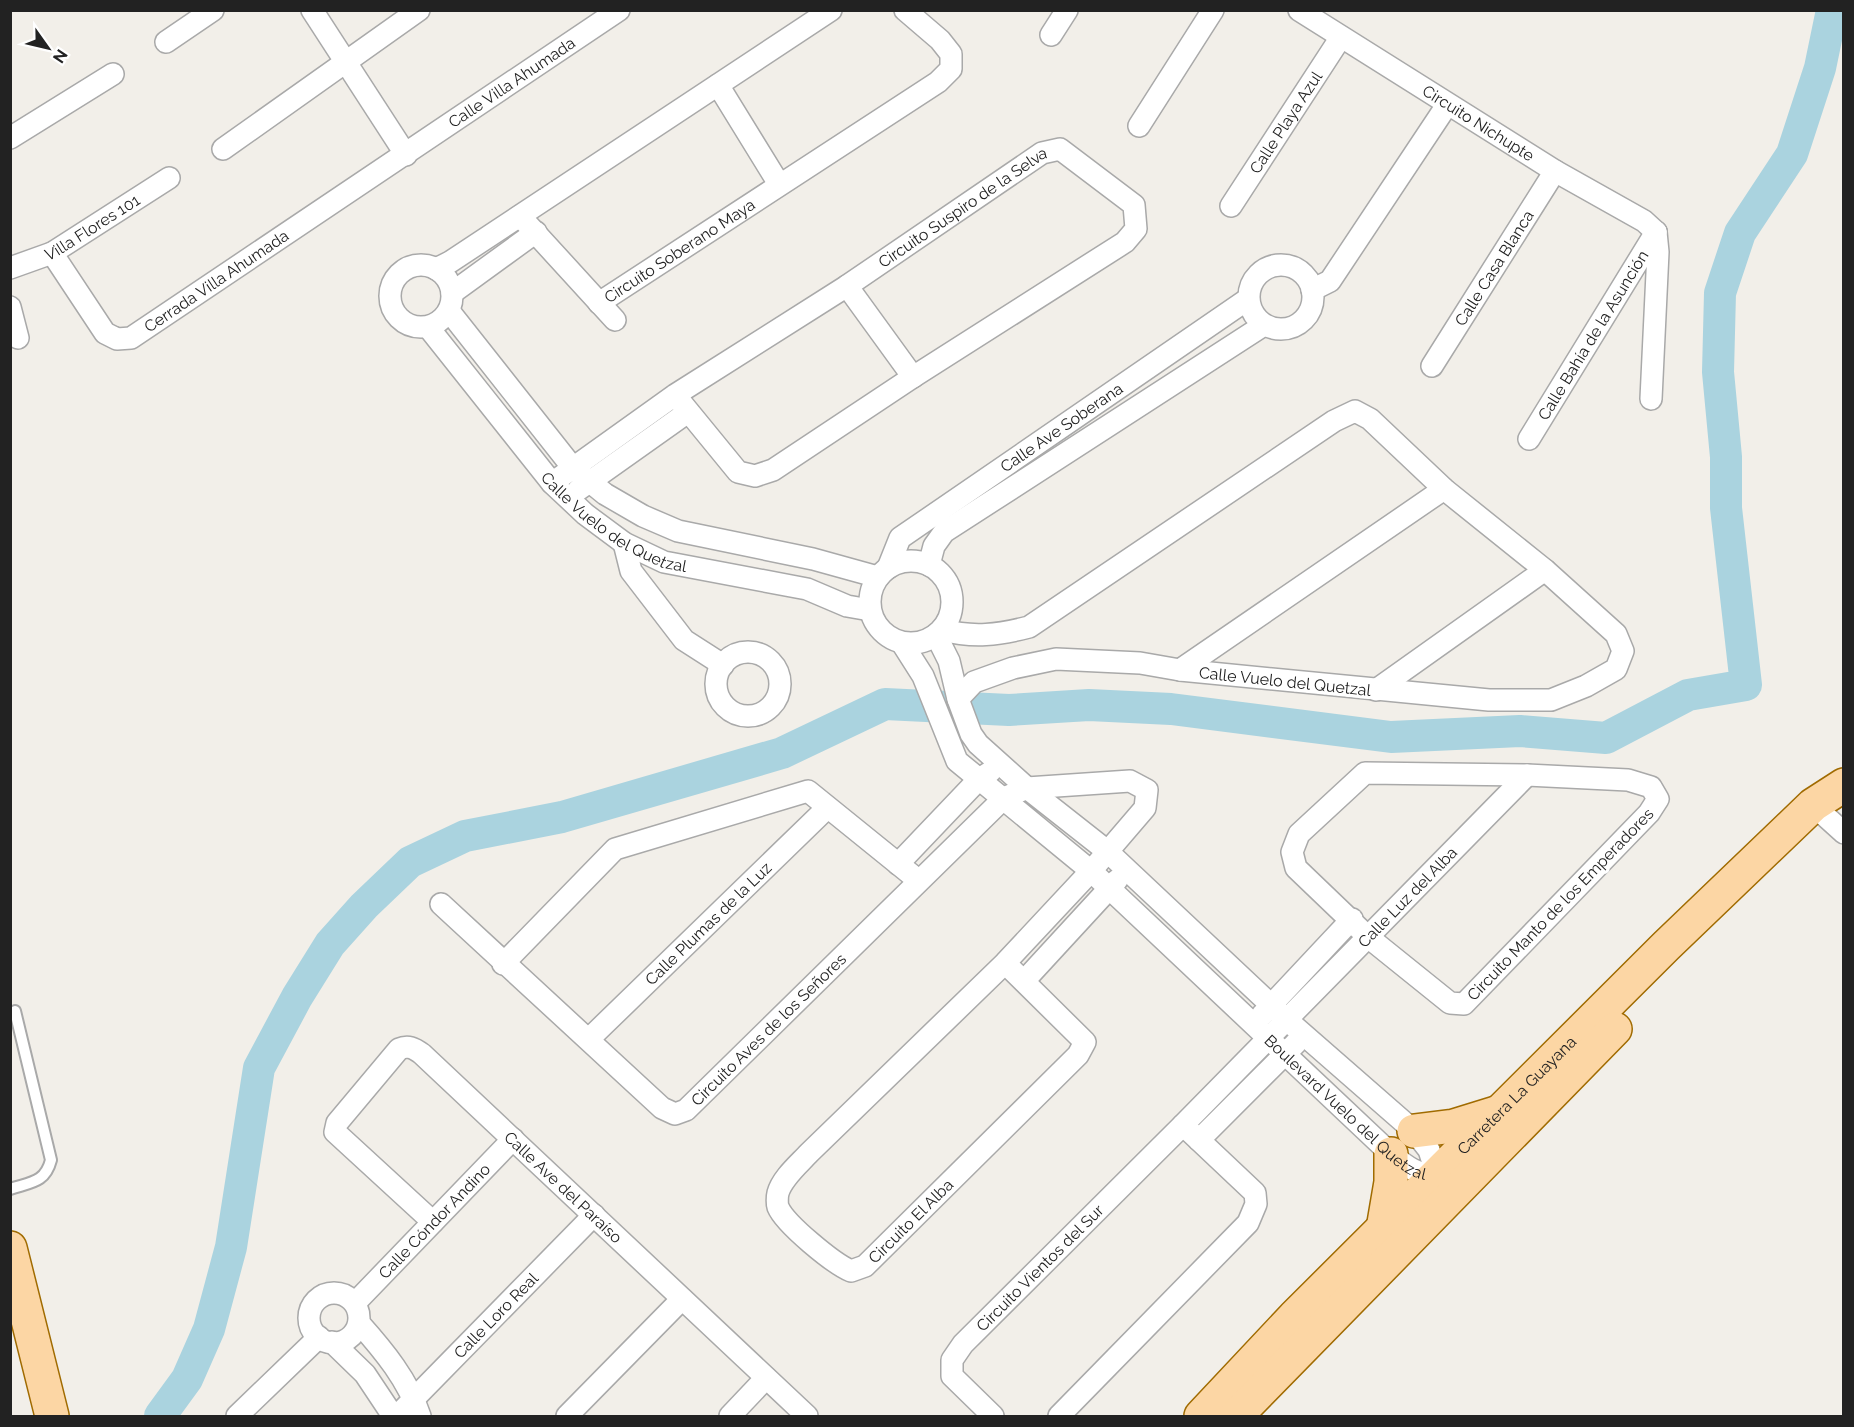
<svg xmlns="http://www.w3.org/2000/svg" width="1854" height="1427" viewBox="0 0 1854 1427" font-family="Raleway,sans-serif">
<rect width="100%" height="100%" fill="#f2efe9"/>
<g fill="none" stroke-linecap="round" stroke-linejoin="round">
<!-- river -->
<path stroke="#aad3df" stroke-width="32" d="M160 1416 187 1379 209 1329 231 1247 259 1068 297 997 330 944 364 906 410 862 465 836 562 817 782 753 885 704 1009 710 1089 705 1171 709 1391 737 1520 731 1606 738 1688 695 1746 685 1726 508V457L1718 372 1720 293 1740 233 1792 154 1820 68 1832 10"/>
<defs>
<path id="service" d="M10 1189C31 1182 45 1183 51 1160L15 1011"/>
<g id="minor">
<path d="M312 10 406 155"/>
<path id="s1" d="M1299 10 1555 171 1644 221 1656 232"/>
<path d="M1051 35 1067 10"/>
<path d="M166 42 213 10"/>
<path d="M718 85 779 184"/>
<path d="M1139 126 1213 10"/>
<path d="M10 138 113 74"/>
<path d="M223 149 419 10"/>
<path id="s2" d="M1231 206 1341 37"/>
<path d="M520 216 615 320"/>
<path id="s3" d="M52 253 105 333 117 339 131 338 619 10"/>
<circle cx="1281" cy="297" r="32"/>
<circle cx="421" cy="296" r="31"/>
<path id="s4" d="M10 268 52 253 169 178"/>
<path d="M436 269 450 262 831 10"/>
<path d="M847 286 913 377"/>
<path d="M1312 290 1330 281 1447 105"/>
<path d="M452 293 536 232"/>
<path id="s5" d="M599 303 938 82 951 69V54L940 40 905 10"/>
<path d="M10 307 18 338"/>
<path d="M449 311 573 468 605 494 643 516 678 531 813 559 878 577"/>
<path id="s6" d="M428 327 552 483 585 514 624 543 664 562 807 589 847 606 870 610"/>
<path id="s7" d="M1432 366 1555 171"/>
<path d="M1651 399 1658 252 1656 232"/>
<path id="s8" d="M1529 439 1656 232"/>
<path id="s9" d="M552 483 675 395 847 286 1042 153 1060 149 1134 205 1136 229 1125 242 913 377 773 470 755 476 738 472 675 395"/>
<path d="M578 490 688 412"/>
<path d="M624 543 631 571 684 640 723 665"/>
<circle cx="911" cy="602" r="41"/>
<path d="M929 565 934 546 944 532 1264 325"/>
<path id="s10" d="M888 568 900 538 1248 299"/>
<path d="M942 630C974 638 998 635 1029 627L1334 421 1355 411 1370 419 1444 489 1545 570 1616 634 1623 651 1616 669 1586 686 1551 700H1489L1180 670 1140 663 1056 659 1013 668 974 682 958 699"/>
<path id="s11" d="M902 643 923 676 957 761 1091 871 1391 1154C1407 1167 1417 1175 1437 1175L1429 1150 1414 1131 1287 1020 1107 851 1027 788 978 744 971 734 958 699 949 661 936 635"/>
<circle cx="748" cy="684" r="32"/>
<path d="M1180 670 1444 489"/>
<path d="M1376 690 1545 570"/>
<path d="M1365 773 1527 775 1628 780 1651 787 1658 799 1649 813 1464 1004 1450 1003 1368 937 1296 868 1292 852 1299 834Z"/>
<path d="M1813 805 1844 833"/>
<path d="M898 864 979 779 990 772"/>
<path id="s12" d="M441 904 662 1108 675 1114 686 1110 1004 798 1027 788 1130 781 1147 790 1145 808 1091 871 1005 963 809 1153C799 1164 782 1178 778 1193 777 1197 777 1204 778 1207 785 1224 834 1264 851 1271L865 1266 1078 1055 1085 1042 1005 963"/>
<path d="M503 964 615 849 808 791 918 880"/>
<path d="M1024 981 1117 880"/>
<path d="M1262 1015 1352 919"/>
<path id="s13" d="M589 1039 827 808"/>
<path d="M1199 1140 1296 1043"/>
<path id="s14" d="M433 1222 335 1132 337 1123 399 1049C408 1045 414 1048 422 1054L807 1416"/>
<circle cx="334" cy="1318" r="25"/>
<path id="s15" d="M355 1303 513 1139"/>
<path d="M359 1323C384 1351 408 1380 420 1416"/>
<path d="M332 1342 365 1374 393 1416"/>
<path d="M237 1416 319 1337"/>
<path id="s16" d="M397 1416 594 1215"/>
<path d="M567 1416 682 1299"/>
<path d="M730 1416 766 1378"/>
<path id="s17" d="M993 1416 952 1376V1360L963 1344 1183 1125 1527 775"/>
<path d="M1059 1416 1248 1223 1256 1204 1255 1193 1183 1125"/>
</g>
<g id="primary">
<path d="M1414 1131 1454 1126 1496 1113"/>
<path d="M1383 1229 1391 1182V1154"/>
<path d="M10 1248 52 1416"/>
<path id="s18" d="M1201 1416 1294 1317 1666 946 1813 805 1844 785"/>
<path d="M1236 1416 1615 1029"/>
</g>
</defs>
<!-- service casing -->
<use href="#service" stroke="#a9a9a9" stroke-width="14"/>
<!-- minor casing -->
<use href="#minor" stroke="#a9a9a9" stroke-width="24"/>
<!-- primary casing -->
<use href="#primary" stroke="#a06b00" stroke-width="36"/>
<!-- service -->
<use href="#service" stroke="#fff" stroke-width="10"/>
<!-- minor -->
<use href="#minor" stroke="#fff" stroke-width="21"/>
<!-- primary -->
<use href="#primary" stroke="#fcd6a4" stroke-width="33"/>
</g>
<g text-anchor="middle" stroke-width="6" stroke-linejoin="round" paint-order="stroke">
<!-- street labels -->
<g font-size="16" fill="#222" stroke="#fff">
<text dy="6" stroke="none"><textPath href="#s3" startOffset="582">Calle Villa Ahumada</textPath></text>
<text dy="6" stroke="none"><textPath href="#s2" startOffset="100">Calle Playa Azul</textPath></text>
<text dy="6" stroke="none"><textPath href="#s1" startOffset="212">Circuito Nichupte</textPath></text>
<text dy="6" stroke="none"><textPath href="#s9" startOffset="495">Circuito Suspiro de la Selva</textPath></text>
<text dy="6" stroke="none"><textPath href="#s4" startOffset="92">Villa Flores 101</textPath></text>
<text dy="6" stroke="none"><textPath href="#s5" startOffset="96">Circuito Soberano Maya</textPath></text>
<text dy="6" stroke="none"><textPath href="#s7" startOffset="116">Calle Casa Blanca</textPath></text>
<text dy="6" stroke="none"><textPath href="#s3" startOffset="226">Cerrada Villa Ahumada</textPath></text>
<text dy="6" stroke="none"><textPath href="#s8" startOffset="122">Calle Bahía de la Asunción</textPath></text>
<text dy="6" stroke="none"><textPath href="#s10" startOffset="228">Calle Ave Soberana</textPath></text>
<text dy="6" stroke="none"><textPath href="#s6" startOffset="274">Calle Vuelo del Quetzal</textPath></text>
<text transform="translate(1285 681) rotate(6)" y="6">Calle Vuelo del Quetzal</text>
<text dy="6" stroke="none"><textPath href="#s17" startOffset="723">Calle Luz del Alba</textPath></text>
<text transform="translate(1560 904) rotate(-46)" y="6">Circuito Manto de los Emperadores</text>
<text dy="6" stroke="none"><textPath href="#s13" startOffset="166">Calle Plumas de la Luz</textPath></text>
<text dy="6" stroke="none"><textPath href="#s12" startOffset="442">Circuito Aves de los Señores</textPath></text>
<text dy="6" stroke="none"><textPath href="#s18" startOffset="450">Carretera La Guayana</textPath></text>
<text dy="6" stroke="none"><textPath href="#s11" startOffset="652">Boulevard Vuelo del Quetzal</textPath></text>
<text dy="6" stroke="none"><textPath href="#s14" startOffset="458">Calle Ave del Paraíso</textPath></text>
<text dy="6" stroke="none"><textPath href="#s12" startOffset="1662">Circuito El Alba</textPath></text>
<text dy="6" stroke="none"><textPath href="#s15" startOffset="114">Calle Cóndor Andino</textPath></text>
<text dy="6" stroke="none"><textPath href="#s17" startOffset="201">Circuito Vientos del Sur</textPath></text>
<text dy="6" stroke="none"><textPath href="#s16" startOffset="141">Calle Loro Real</textPath></text>
</g>
</g>
<!-- border -->
<rect width="1854" height="1427" fill="none" stroke="#222222" stroke-width="24"/>
<!-- north arrow -->
<g transform="translate(48 48) rotate(124)" stroke="#ffffff" stroke-width="4.5" paint-order="stroke">
<path d="M0-4.5L10 22L0 15L-10 22Z" fill="#222222"/>
<text y="-9" font-size="16" font-weight="bold" text-anchor="middle" fill="#222222">N</text>
</g>
</svg>
